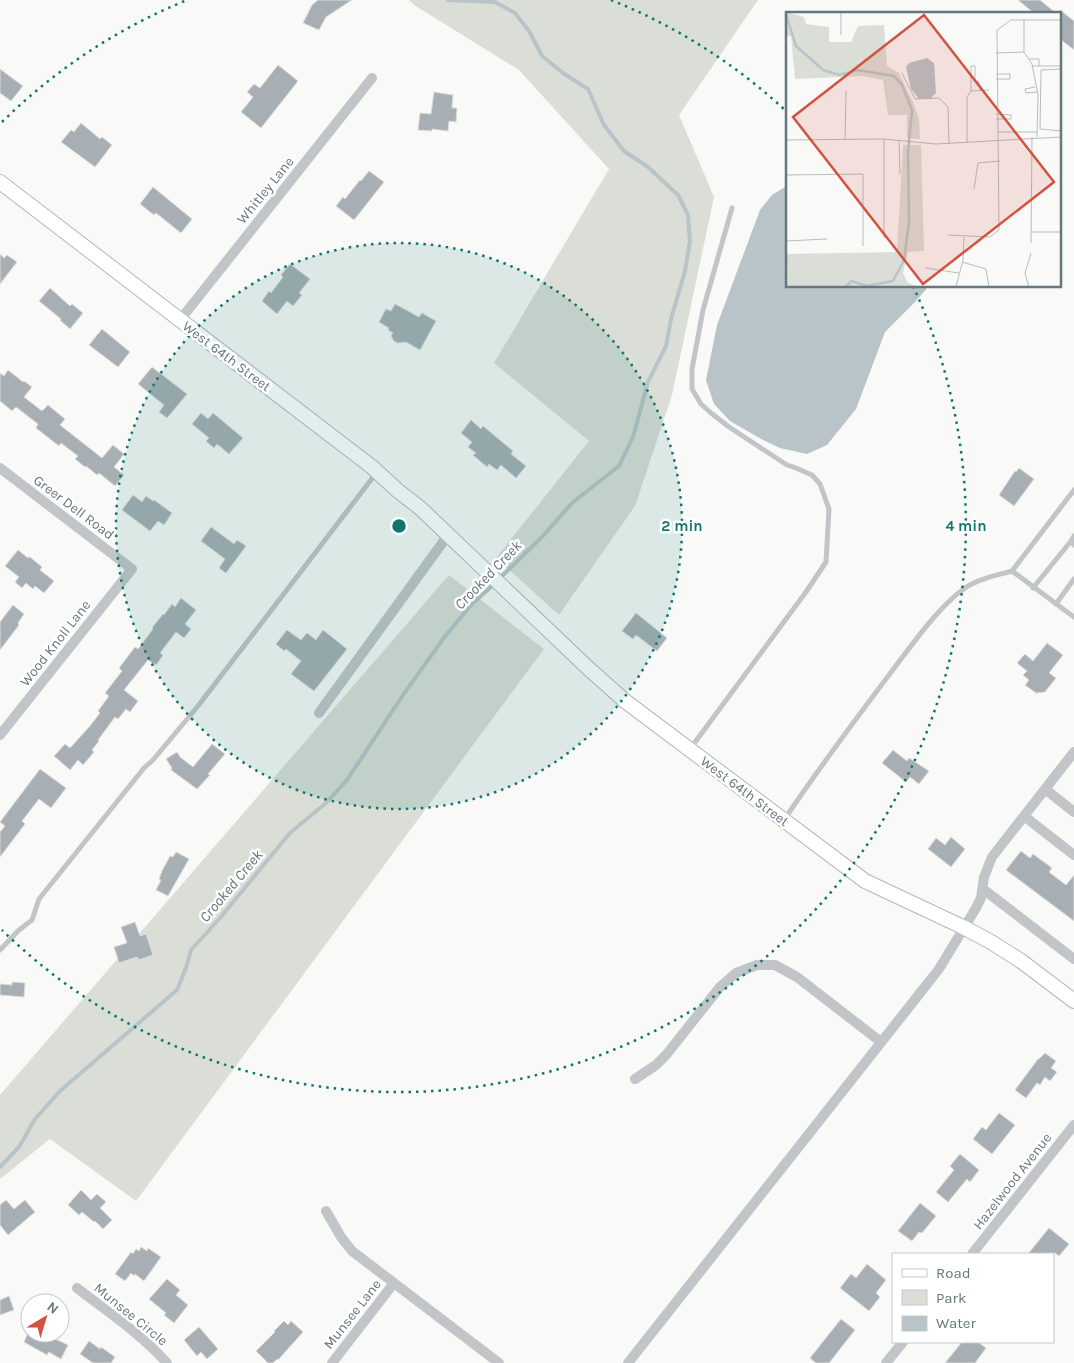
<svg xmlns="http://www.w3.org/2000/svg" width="1074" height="1363" viewBox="0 0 1074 1363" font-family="Karla,sans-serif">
<rect width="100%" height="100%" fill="#f9f9f8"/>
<!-- green -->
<path fill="#daded7" d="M409 0H758L679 115 714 197 672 395 635 506 559 615 496 558 589 441 494 363 609 169 519 70 414 5Z
M449 575 544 649 136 1201 50 1139 0 1179V1095Z"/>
<!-- water -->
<path fill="#b8c4c7" d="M788 185V286H929L914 303 885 332 856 409 827 445 807 454 780 448 763 440 730 421 714 404 706 380 717 325 760 210 772 195Z"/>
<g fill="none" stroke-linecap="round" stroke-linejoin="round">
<!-- stream -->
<path stroke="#b8c4c7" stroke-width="4" d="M448 0 495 2 515 13 529 31 542 56 563 73 588 89 604 125 624 151 648 167 678 195 688 215 690 241 685 271 671 319 666 346 648 382 633 437 619 466 572 503 542 537 499 579
M0 1167 19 1147 35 1119 60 1091 177 990 186 968 191 950 220 918 290 833 326 803 347 780 403 695 446 635 472 604 494 584"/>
</g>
<!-- building -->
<path fill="#a7afb4" stroke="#dbdbda" d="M318 0H352L326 17 319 30 303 23 312 5Z
M1018 0H1040L1057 14H1035Z
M1060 10 1074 21V50L1060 39Z
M278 65 298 81 261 128 241 112 253 97 247 92 254 84 260 88Z
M0 69 23 86 11 101 0 93Z
M434 92 453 95 452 108H457L456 122 449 121 448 131 432 129V131L418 130 420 113 431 114Z
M81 123 100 139 102 137 112 145 95 167 61 142 71 130 74 132Z
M369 171 384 182 354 220 336 206 343 197 345 199 360 180 361 181Z
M153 187 192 219 181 233 156 213 154 215 140 204Z
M0 254 4 258 7 255 17 262 0 284Z
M290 264 310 279 299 293 302 295 293 306 287 301 277 314 262 301 269 291 271 293 283 277 281 275Z
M50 288 70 306 72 304 83 313 70 329 60 320 61 319 39 301Z
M395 304 419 317 422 313 436 321 420 350 406 342 398 343 394 341 391 336 393 333 388 330 389 328 379 322 386 309 391 311Z
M102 329 130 352 118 367 89 345Z
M152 367 187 394 167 418 159 412 164 405 138 384Z
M8 370 23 382 24 381 32 387 24 397 42 411 48 405 65 419 60 425 102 458 113 445 124 454 114 467 124 475 115 486 99 473 97 475 86 466 85 467 75 459 78 456 61 443 59 446 36 428 38 424 16 407 12 411 0 401V373L4 376Z
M201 413 208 419 213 413 243 438 229 454 217 444 214 448 206 441 209 438 192 424Z
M471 420 481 429 483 426 513 451 511 454 526 466 516 478 501 465 497 470 489 464 487 467 473 455 476 453 468 447 472 442 461 433Z
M1019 468 1034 479 1014 506 999 495 1015 471 1016 472Z
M133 495 142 502 146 496 153 501 154 500 172 513 164 525 158 521 150 531 122 510Z
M211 527 234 544 237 540 246 546 226 573 219 568 225 559 201 541Z
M18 550 28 558 30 557 42 567 40 570 54 581 44 593 35 586 33 589 26 583 22 588 15 582 19 577 5 566Z
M181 598 196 610 185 624 191 629 184 638 176 632 160 653 163 655 156 665 148 660 124 690 138 701 130 712 126 709 118 719 115 717 98 740 99 741 92 750 94 752 83 765 78 760 70 770 54 756 65 744 70 748 90 726 100 713 98 711 109 696 105 693 122 671 119 668 135 647 138 649 153 629 152 628 163 614 164 615 172 604 175 607Z
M13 605 24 614 18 623 19 625 0 650V622Z
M636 613 667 638 657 651 636 635 633 639 622 631Z
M287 630 301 640 307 633 316 640 323 630 347 649 314 691 291 674 301 661 286 649 284 651 276 644Z
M1047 643 1063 655 1049 673 1056 678 1045 692 1036 693 1025 685 1029 680 1023 675 1027 671 1017 663 1025 654 1033 661Z
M212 744 225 754 208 774 210 775 197 789 171 770 172 768 166 759 177 752 180 757 193 767Z
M893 750 907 761 909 758 929 771 919 784 910 777 906 782 882 763Z
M40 769 66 788 51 808 39 799 22 821 25 824 0 857V832L5 826 0 822Z
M951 837 965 849 951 867 928 849 936 838 945 845Z
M1021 851 1030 858 1033 854 1052 868 1049 872 1066 885 1074 875V921L1006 870Z
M176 852 189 859 168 896 156 890 161 880 159 879 162 871 170 856 173 857Z
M135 922 140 936 146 934 153 955 139 960 137 957 119 963 114 947 127 943 121 927Z
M12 982 25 983 24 997 0 995V984L12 985Z
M1045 1053 1056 1061 1051 1068 1057 1072 1050 1081 1045 1077 1040 1085 1037 1083 1026 1098 1015 1090 1038 1059H1039Z
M999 1113 1015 1125 992 1154 973 1139 982 1127 986 1130Z
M960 1154 979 1170 970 1182 967 1179 948 1202 936 1192 954 1170 950 1166Z
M81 1190 91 1200 97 1194 106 1202 100 1208 112 1220 103 1229 95 1221 94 1222 82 1212 79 1215 68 1205Z
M6 1200 14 1209 25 1200 35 1212 8 1235 0 1225V1205Z
M920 1203 936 1216 922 1233 919 1232 912 1241 898 1231Z
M1049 1228 1069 1244 1059 1256 1055 1253 1028 1254Z
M141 1247 147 1251 148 1248 161 1257 144 1281 135 1274 134 1276 131 1273 125 1281 115 1274 131 1252 133 1254 136 1249 139 1251Z
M867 1264 886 1280 876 1293 880 1297 869 1311 840 1288 851 1274 856 1278Z
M167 1279 180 1290 176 1295 188 1305 174 1323 164 1315 166 1313 149 1299Z
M9 1296 14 1310 0 1315V1300Z
M841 1319 855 1330 829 1363H816L810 1358Z
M284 1321 288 1325 291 1321 303 1332 278 1360 277 1359 273 1363H268L256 1351 275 1332 274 1331Z
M199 1327 218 1349 207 1359 201 1352 197 1356 184 1340Z
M28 1333H48L56 1337 55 1339 68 1345 61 1359 49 1352 47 1355 24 1342Z
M89 1341 100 1349 101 1347 115 1357 111 1363H93L80 1354Z
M962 1342H978L986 1348 975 1363H945Z"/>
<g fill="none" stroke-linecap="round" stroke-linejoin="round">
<defs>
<path id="secondary" d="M0 182 372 467 397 490 420 508 588 668 625 701 865 881 965 928 991 942 1021 961 1074 1001"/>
</defs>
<!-- secondary casing -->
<use href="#secondary" stroke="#b4b9bd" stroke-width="16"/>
<!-- lane -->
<path stroke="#c1c5c8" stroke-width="5" d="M1074 536 1071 541 1074 545
M1012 571 1074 490
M1033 588 1071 541
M1056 604 1074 579
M690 749 806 592 826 562 829 509 820 484 812 475 796 468 787 465 729 427 711 413 701 404 692 389V369L703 310 732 208
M784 820C818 769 855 720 892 671 912 645 938 607 965 588 977 579 998 575 1012 571L1074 617
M0 950 19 930 32 920 39 899 144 768 153 760 198 706 377 472"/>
<!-- street -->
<path stroke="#c1c5c8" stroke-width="10" d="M180 320 372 78
M0 468 132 569 0 735
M319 713 448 535
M1045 789 1074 812
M1024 816 1074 855
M983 889 1074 959
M635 1079 656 1065 666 1055 720 987 736 973 757 965H775L797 977 881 1042
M326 1211 341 1237 352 1251 499 1363
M972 1254 1074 1125
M77 1288C108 1312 141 1334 167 1363
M332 1363 394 1283
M628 1363 939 969 976 908 981 898 984 877 992 857 1074 752
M886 1363 903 1342"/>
<!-- secondary -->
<use href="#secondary" stroke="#fff" stroke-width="14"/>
</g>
<!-- distance rings -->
<circle cx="399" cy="526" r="283" fill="#0f766e" fill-opacity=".12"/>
<g fill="none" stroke="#0f766e" stroke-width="2.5" stroke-dasharray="2.5 5">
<circle cx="399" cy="526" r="283"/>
<path d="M2 122A567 567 0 0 1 187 0M611 0A567 567 0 0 1 786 111M913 286A567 567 0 0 1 2 930"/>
</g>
<g text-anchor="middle" stroke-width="5" stroke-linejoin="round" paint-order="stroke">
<!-- street labels -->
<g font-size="14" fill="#67777f" stroke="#fff">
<text transform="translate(265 190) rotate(-51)" y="5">Whitley Lane</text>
<text transform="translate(227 356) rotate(37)" y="5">West 64th Street</text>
<text transform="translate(74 507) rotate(37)" y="5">Greer Dell Road</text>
<text transform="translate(55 643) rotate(-52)" y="5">Wood Knoll Lane</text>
<text transform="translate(745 791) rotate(37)" y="5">West 64th Street</text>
<text transform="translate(1012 1181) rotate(-52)" y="5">Hazelwood Avenue</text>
<text transform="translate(131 1314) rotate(39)" y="5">Munsee Circle</text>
<text transform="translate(352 1314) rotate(-52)" y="5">Munsee Lane</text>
</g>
<!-- water labels -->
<g font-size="15" font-style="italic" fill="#627579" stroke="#fff">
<text transform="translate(488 575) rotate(-46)" y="5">Crooked Creek</text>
<text transform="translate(231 886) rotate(-50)" y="5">Crooked Creek</text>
</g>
</g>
<!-- overview -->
<g transform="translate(786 12)">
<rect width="275" height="275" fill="#f9f9f8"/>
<path d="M0 0 18 5 20 12 43 15V30H65L72 14 98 13 101 54 113 61 127 90 133 107 134 127 121 126V103H102L97 68 77 64 9 67 5 24H0ZM117 133H135L138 239 122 240 117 261 122 271 133 275H0V242L111 240Z" fill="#daded7"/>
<path d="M141 46 148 51 150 81 145 86 133 87 125 77 120 55 123 51Z" fill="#b8c4c7"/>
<path fill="none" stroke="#b8c4c7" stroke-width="2.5" d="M0 2 10 34 37 58 53 63 71 58 108 64 116 73 126 98 122 141 123 210 118 248 107 269 81 274 65 269 60 275"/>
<path fill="none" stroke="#b6bdc1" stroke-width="1" d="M82 0H154M238 8V40M55 23V0M238 40 246 52 252 83 251 125M210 41 238 40M243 47H253V54M246 54H275M275 57 255 58 254 117 275 119M116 61 129 87 153 86 162 95 163 131M210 62H224V67H210M249 75 239 77 240 81 251 80M185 79V54H189V69L193 70 194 78M210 102 225 103V107H210M212 120H251M59 127 60 79M98 127V226M0 128 97 127 150 132 275 125M113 128 114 162M181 131V85L185 79 203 78M0 163 77 162V234M188 177 192 151 214 149M245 220H275M162 223 204 225 213 218 211 18 225 8H275M0 229 41 227M245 231 246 125M176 250 200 257 203 275M139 256 173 261M0 262 1 245M170 275 177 248 178 225M243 275 239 261 245 241"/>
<path fill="#d15340" fill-opacity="0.15" stroke="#d15340" stroke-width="2.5" d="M138 3 268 170 137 272 7 105Z"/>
<rect width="275" height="275" fill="none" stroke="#67777f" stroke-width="2.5"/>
</g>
<circle cx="399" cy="526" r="8" fill="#0f766e" stroke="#fff" stroke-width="2.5"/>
<g font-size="15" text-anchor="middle" font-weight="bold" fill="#0f766e" stroke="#fff" stroke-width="5" stroke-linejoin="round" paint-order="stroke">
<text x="682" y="531">2 min</text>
<text x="966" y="531">4 min</text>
</g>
<!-- legend -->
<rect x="892" y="1253" width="162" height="90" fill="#ffffff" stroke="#c2c9cc"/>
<rect x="902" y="1269" width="25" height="8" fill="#ffffff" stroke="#c2c9cc"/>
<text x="936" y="1278" font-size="15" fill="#67777f">Road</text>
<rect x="902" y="1290" width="25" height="15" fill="#daded7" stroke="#c2c9cc"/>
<text x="936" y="1303" font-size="15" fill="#67777f">Park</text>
<rect x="902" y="1316" width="25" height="15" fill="#b8c4c7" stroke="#c2c9cc"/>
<text x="936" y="1328" font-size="15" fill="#67777f">Water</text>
<!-- north arrow -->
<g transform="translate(45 1318) rotate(38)"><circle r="24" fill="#ffffff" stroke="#c2c9cc"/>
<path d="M0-4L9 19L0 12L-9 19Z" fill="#d15340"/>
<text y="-8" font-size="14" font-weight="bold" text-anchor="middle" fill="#67777f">N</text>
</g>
</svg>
